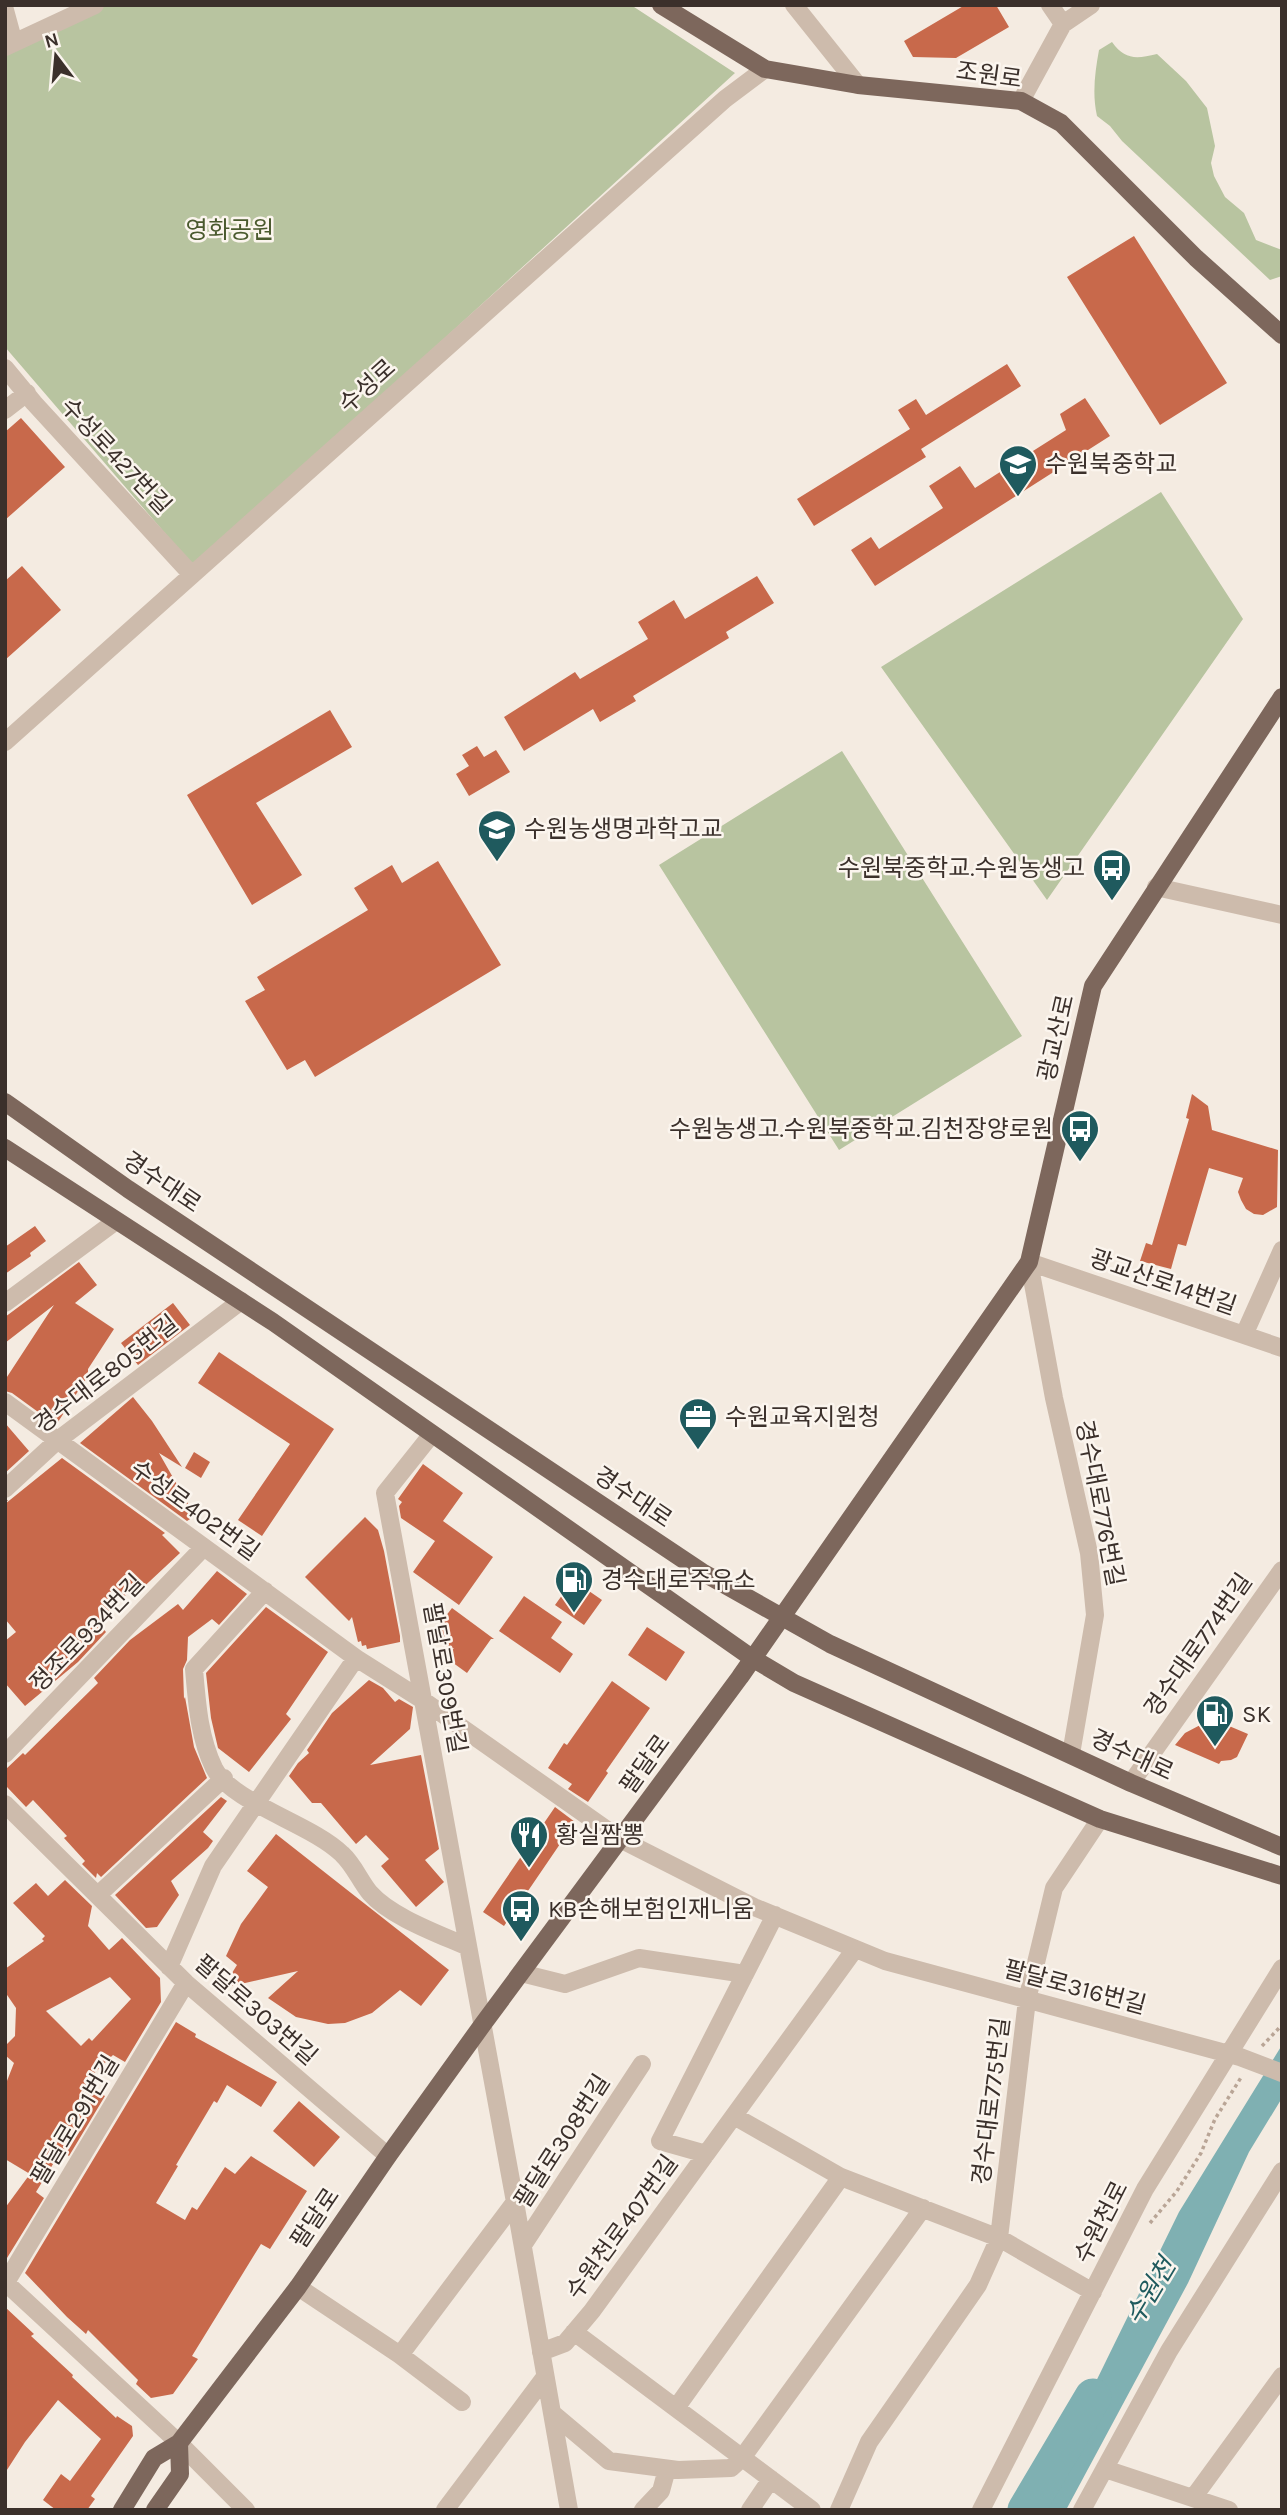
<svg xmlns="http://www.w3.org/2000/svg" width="1287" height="2515" viewBox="0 0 1287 2515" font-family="Karla,'Noto Sans KR',sans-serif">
<rect width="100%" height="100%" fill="#f4ebe1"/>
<!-- green -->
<path fill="#b8c4a0" d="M95 5H631L735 73 194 567 5 347V47Z
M1112 42C1125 60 1136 59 1157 54L1186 81 1207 108 1215 146 1211 163 1214 176 1225 197 1244 213 1256 240 1282 250V276L1270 280 1122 141 1110 126 1097 116C1092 94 1095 72 1099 50Z
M1161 492 1243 619 1047 900 881 667Z
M842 751 1022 1036 839 1150 659 865Z"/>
<!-- water -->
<path fill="#7fb0b2" d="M1282 2045V2098L1249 2152 1188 2283 1066 2510H1033L1179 2212Z"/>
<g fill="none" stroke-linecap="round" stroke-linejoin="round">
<!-- river -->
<path stroke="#7fb0b2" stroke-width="37" d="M1026 2510 1093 2397"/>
</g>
<!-- building -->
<path fill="#c8694b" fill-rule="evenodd" d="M965 5H996L1009 27 956 58 913 57 904 41Z
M1134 236 1227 383 1160 425 1067 277Z
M1007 364 1021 386 921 449 926 457 814 526 797 499 910 429 898 410 916 399 926 415Z
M1085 398 1110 436 875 586 851 550 871 537 879 549 943 508 929 486 960 466 975 488 1066 430 1060 414Z
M21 418 65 467 5 520V432Z
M22 566 61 610 5 660V581Z
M757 576 774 603 726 632 729 638 633 696 636 701 600 722 593 709 524 751 504 717 575 672 580 679 648 639 638 622 674 600 685 619Z
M330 710 352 747 256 803 302 875 252 905 187 795Z
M477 746 484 757 496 750 510 772 469 796 456 774 469 766 462 755Z
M438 861 501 965 315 1077 305 1060 287 1070 245 1001 265 990 257 977 368 910 354 888 392 865 402 883Z
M1192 1094 1208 1106 1212 1130 1278 1150 1277 1207 1263 1215 1254 1214 1246 1209 1241 1200 1238 1192 1243 1178 1209 1168 1186 1246 1178 1244 1171 1269 1140 1261 1146 1243 1152 1245 1189 1119 1186 1118Z
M35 1226 46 1241 30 1253 31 1256 5 1274V1247Z
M79 1262 97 1285 75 1303 114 1329 88 1369V1376L56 1425 12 1393 5 1391V1380L54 1305 5 1343V1317Z
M173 1303 190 1325 138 1365 121 1343Z
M219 1352 334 1429 262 1536 238 1520 290 1444 198 1383Z
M133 1397 152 1421 182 1467 159 1453 195 1516 187 1521 80 1443Z
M5 1423 29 1451 5 1473Z
M194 1452 210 1462 201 1478 185 1468Z
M62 1458 165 1533 162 1535 180 1553 135 1595 131 1590 97 1622 106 1632 78 1662 25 1706 5 1683V1641L16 1632 5 1619V1500H8L5 1504Z
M423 1464 463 1493 443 1521 493 1557 459 1605 413 1572 435 1541 401 1518 399 1506 402 1502 398 1499Z
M365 1517 378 1530 384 1551 400 1636V1642L367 1649 366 1645 362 1646 361 1641 358 1642 352 1617 349 1621 305 1577Z
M217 1571 247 1594 219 1625 212 1619 188 1637 187 1660 183 1669 184 1699 185 1697 194 1747 207 1778 101 1877 97 1873 96 1878 82 1864 85 1861 64 1838 67 1836 33 1800 26 1807 7 1787 5 1770 23 1753 25 1755 98 1683 94 1678 130 1640 178 1604 183 1610Z
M573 1580 602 1600 584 1625 555 1605Z
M524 1596 562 1622 551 1638 573 1654 560 1673 499 1631Z
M266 1607 328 1652 286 1714 291 1719 249 1772 218 1748 211 1718 206 1673Z
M452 1608 494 1639H491L467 1673 445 1657 454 1648 440 1651 449 1640 435 1630Z
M647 1627 685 1652 666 1681 628 1655Z
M369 1680 383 1688 395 1702 399 1699 413 1707 410 1729 370 1765 421 1755 439 1849 425 1860 444 1882 416 1907 381 1866 389 1859 366 1835 356 1844 321 1803H312L289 1776 298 1763 309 1753 307 1750 332 1713Z
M612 1681 650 1708 606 1771 608 1773 588 1802 568 1789 572 1784 548 1768 564 1743 567 1745Z
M1206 1722 1222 1723 1248 1734 1237 1757 1231 1760 1221 1761 1219 1764 1175 1745 1185 1733Z
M221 1797 227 1801 203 1832 213 1841 208 1848 171 1881 179 1895 157 1927 146 1928 115 1895Z
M555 1807 575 1822 504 1926 483 1912Z
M276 1834 449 1970 421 2006 400 1990 372 2013 345 2023 328 2024 296 2017 268 1998 298 1971 232 1986V1973L237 1965 226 1956 241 1924 268 1887 247 1871Z
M65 1880 92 1906 88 1926 109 1950 122 1938 160 1978 161 2002 125 2062 113 2055 84 2083 105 2096 69 2156 61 2151 36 2192 44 2198 7 2258 5 2256V2208L30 2174 5 2159V2086L14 2063 5 2055V2046L15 2036 16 2008 5 1992V1969L44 1941 42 1939 45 1936 13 1903 36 1883 48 1896ZM110 1977 131 1999 92 2041 89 2038 81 2046 46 2011Z
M176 2022 196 2034 195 2037 277 2082 261 2107 227 2085 217 2103 214 2101 176 2165 178 2166 156 2203 185 2220 192 2207 197 2210 225 2167 235 2174 251 2156 307 2191 270 2249 261 2244 192 2356 198 2359 173 2394 151 2398 136 2384 138 2380 88 2330 86 2334 67 2317 25 2273Z
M299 2101 340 2137 314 2167 273 2131Z
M5 2307 34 2334 31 2336 73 2375 72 2377 116 2418 117 2416 132 2426 133 2436 91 2496 95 2499 87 2510H56L43 2500 61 2474 70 2481 101 2439 58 2400 25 2442 5 2473Z"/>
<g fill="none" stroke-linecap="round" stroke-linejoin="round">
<!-- path -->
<path stroke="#b9a596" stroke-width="3.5" stroke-dasharray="3.5 3.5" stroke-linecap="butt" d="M1262 2046 1282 2025
M1150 2223 1177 2191 1201 2153 1215 2119 1242 2076"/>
<!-- minor -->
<path stroke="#cdbbac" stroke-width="18" d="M794 5 858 85
M1050 5 1063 24
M5 10 14 43
M5 47 95 5
M1021 101 1063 24 1091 5
M5 368 34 403 192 575
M5 410 27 393
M5 742 725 99 765 69
M1156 887 1282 915
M5 1303 116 1221
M1244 1335 1282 1250
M5 1402 356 1658 424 1701 620 1839 754 1907 885 1961 1240 2057 1282 2073
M432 1434 385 1493 515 2202 569 2510
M5 1489 58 1440 241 1301
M265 1591 194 1669C197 1703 199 1737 214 1768 232 1803 312 1824 342 1854 354 1865 360 1881 370 1893 391 1917 439 1934 468 1947
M5 1754 204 1547
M1071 1754 1095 1615 1089 1553 1054 1398 1029 1262 1282 1348
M1131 1783 1282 1570
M5 1804 186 1983 388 2156
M99 1894 224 1778
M169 1967 213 1866 356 1658
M521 1973 565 1984 639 1958 745 1974
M734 2116 841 2177 999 2238 1093 2292
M706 2154 660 2141 775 1915
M523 2245 642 2064
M5 2282 179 2443 246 2510
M5 2284 186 1983
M298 2287 400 2355 462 2402
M574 2332 812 2510
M541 2352 565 2343 592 2311 855 1949
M400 2355 515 2202
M676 2408 841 2177
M552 2413 609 2461 678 2470 731 2468 742 2458 923 2208
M1105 2469 1229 2510
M1193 2498 1282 2376
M445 2510 545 2377
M643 2510 661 2491 667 2469
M750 2510 771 2479
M839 2510 869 2442 978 2285 999 2238 1027 2000 1054 1888 1100 1819
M981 2510 1145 2189 1282 1968
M1082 2510 1169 2351 1282 2171"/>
<!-- major -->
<path stroke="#7d675c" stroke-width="18" d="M661 5 765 69 858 85 1021 101 1061 123 1196 258 1282 335
M5 1102 128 1189 702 1572 830 1644 1131 1783 1282 1847
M5 1148 273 1322 752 1658 794 1683 1100 1819 1282 1876
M122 2510 154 2458 179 2443 298 2287 388 2156 483 2024 740 1677 1029 1262 1093 986 1282 697
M155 2510 180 2474 179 2443"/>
</g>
<!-- icons -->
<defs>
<symbol id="school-pin" viewBox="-11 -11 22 30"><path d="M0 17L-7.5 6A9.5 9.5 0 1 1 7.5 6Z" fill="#1f5a5e" stroke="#fbf5ee"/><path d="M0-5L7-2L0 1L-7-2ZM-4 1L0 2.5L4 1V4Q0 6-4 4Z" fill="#fff"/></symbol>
<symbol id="bus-pin" viewBox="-11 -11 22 30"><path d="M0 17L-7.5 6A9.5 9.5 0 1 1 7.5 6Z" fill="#1f5a5e" stroke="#fbf5ee"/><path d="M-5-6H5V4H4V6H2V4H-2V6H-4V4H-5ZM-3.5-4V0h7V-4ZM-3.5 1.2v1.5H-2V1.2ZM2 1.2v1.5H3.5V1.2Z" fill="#fff"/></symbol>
<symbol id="office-pin" viewBox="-11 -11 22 30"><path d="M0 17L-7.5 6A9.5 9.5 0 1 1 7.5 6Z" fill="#1f5a5e" stroke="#fbf5ee"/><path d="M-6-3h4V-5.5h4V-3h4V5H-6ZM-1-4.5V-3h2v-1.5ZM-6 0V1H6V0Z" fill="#fff"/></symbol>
<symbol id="fuel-pin" viewBox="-11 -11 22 30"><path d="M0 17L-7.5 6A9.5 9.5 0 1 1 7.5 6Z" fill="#1f5a5e" stroke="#fbf5ee"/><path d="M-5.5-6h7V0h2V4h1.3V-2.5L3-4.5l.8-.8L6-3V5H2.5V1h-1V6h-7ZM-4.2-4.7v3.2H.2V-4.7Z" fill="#fff"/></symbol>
<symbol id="restaurant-pin" viewBox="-11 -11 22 30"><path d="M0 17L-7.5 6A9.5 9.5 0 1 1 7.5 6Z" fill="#1f5a5e" stroke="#fbf5ee"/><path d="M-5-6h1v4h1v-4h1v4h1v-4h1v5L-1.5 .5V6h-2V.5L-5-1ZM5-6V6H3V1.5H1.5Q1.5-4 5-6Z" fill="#fff"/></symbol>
</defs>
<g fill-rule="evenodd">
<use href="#school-pin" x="996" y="442" width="44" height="60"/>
<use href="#school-pin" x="475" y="807" width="44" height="60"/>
<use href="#bus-pin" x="1090" y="846" width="44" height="60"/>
<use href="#bus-pin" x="1058" y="1107" width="44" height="60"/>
<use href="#office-pin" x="676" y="1395" width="44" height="60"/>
<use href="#fuel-pin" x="552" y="1558" width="44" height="60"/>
<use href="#fuel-pin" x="1193" y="1692" width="44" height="60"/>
<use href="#restaurant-pin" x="507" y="1813" width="44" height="60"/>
<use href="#bus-pin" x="499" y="1887" width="44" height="60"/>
</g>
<g text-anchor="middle" stroke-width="5" stroke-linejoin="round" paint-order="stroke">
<!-- street labels -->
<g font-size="24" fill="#3b302b" stroke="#fbf5ee">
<text transform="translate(989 75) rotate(8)" y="8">조원로</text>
<text transform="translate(367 386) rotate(-42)" y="8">수성로</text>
<text transform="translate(116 456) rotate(47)" y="8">수성로427번길</text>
<text transform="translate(1056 1038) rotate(-77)" y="8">광교산로</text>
<text transform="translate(162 1182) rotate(34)" y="8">경수대로</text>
<text transform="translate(1163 1282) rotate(19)" y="8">광교산로14번길</text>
<text transform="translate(106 1374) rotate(-38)" y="8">경수대로805번길</text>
<text transform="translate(633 1497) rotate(34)" y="8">경수대로</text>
<text transform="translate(1100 1503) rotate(79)" y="8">경수대로776번길</text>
<text transform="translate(195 1510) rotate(36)" y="8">수성로402번길</text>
<text transform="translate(87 1633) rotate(-46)" y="8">정조로934번길</text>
<text transform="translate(1198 1645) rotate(-55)" y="8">경수대로774번길</text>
<text transform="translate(445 1678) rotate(80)" y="8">팔달로309번길</text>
<text transform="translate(1132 1755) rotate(25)" y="8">경수대로</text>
<text transform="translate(645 1764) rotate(-54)" y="8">팔달로</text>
<text transform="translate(1075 1987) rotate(15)" y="8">팔달로316번길</text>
<text transform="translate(256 2010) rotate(41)" y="8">팔달로303번길</text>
<text transform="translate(991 2101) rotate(-83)" y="8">경수대로775번길</text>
<text transform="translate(75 2120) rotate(-59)" y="8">팔달로291번길</text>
<text transform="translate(562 2141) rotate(-57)" y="8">팔달로308번길</text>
<text transform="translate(315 2218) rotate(-56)" y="8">팔달로</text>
<text transform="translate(1101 2222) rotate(-63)" y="8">수원천로</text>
<text transform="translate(622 2227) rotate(-54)" y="8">수원천로407번길</text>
</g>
<!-- park labels -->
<g font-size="24" fill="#4a5a2e" stroke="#fbf5ee">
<text x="230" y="238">영화공원</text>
</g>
<!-- poi labels -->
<g font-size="24" fill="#3b302b" stroke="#fbf5ee" text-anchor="start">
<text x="1045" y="472">수원북중학교</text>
<text x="524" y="837">수원농생명과학고교</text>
<text x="1085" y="876" text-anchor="end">수원북중학교.수원농생고</text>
<text x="1053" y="1137" text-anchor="end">수원농생고.수원북중학교.김천장양로원</text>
<text x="725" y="1425">수원교육지원청</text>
<text x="601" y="1588">경수대로주유소</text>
<text x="1242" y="1722">SK</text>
<text x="556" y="1843">황실짬뽕</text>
<text x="548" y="1917">KB손해보험인재니움</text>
</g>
<!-- water labels -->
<g font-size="26" font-style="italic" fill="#1f5a5e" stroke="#fbf5ee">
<text transform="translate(1150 2291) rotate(-59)" y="9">수원천</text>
</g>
</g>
<!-- border -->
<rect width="1287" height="2515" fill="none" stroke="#3b302b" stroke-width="14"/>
<!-- north arrow -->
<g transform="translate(56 56) rotate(344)" stroke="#fbf5ee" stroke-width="5" paint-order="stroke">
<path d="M0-5L12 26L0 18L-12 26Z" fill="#3b302b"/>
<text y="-10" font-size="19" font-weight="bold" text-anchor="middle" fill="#3b302b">N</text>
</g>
</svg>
